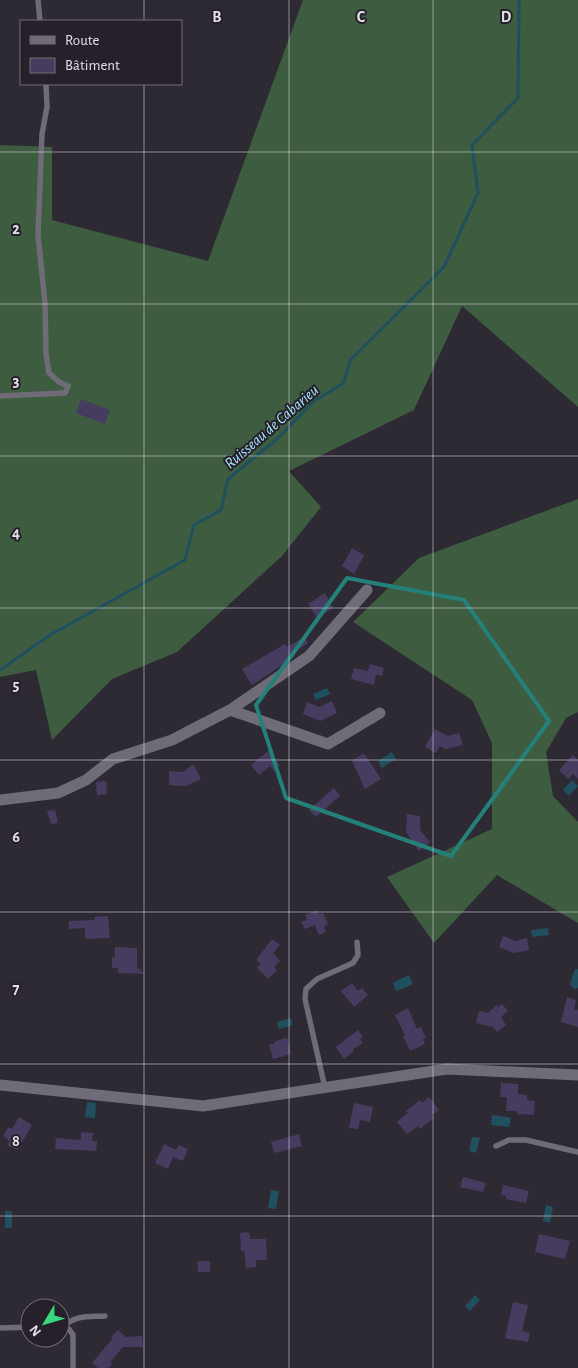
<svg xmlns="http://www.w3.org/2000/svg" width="578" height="1368" viewBox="0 0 578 1368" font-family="'Alegreya Sans',sans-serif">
<rect width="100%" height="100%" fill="#2e2a34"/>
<!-- forest -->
<path fill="#3d5c40" d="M303 0H578V407L462 306 414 410 289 471 321 507 282 556 177 652 112 679 52 740 36 670 0 677V145L52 147V220L208 261Z
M578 499V712L566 718 546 752 553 796 578 822V923L497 875 434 943 387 877 492 829V743L472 700 353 622 419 558Z"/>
<!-- water -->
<path fill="#205060" d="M327 688 330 694 316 700 313 694Z
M392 752 396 759 382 768 378 761Z
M572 780 578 786 569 796 563 790Z
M548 928 549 935 532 937 531 930Z
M575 969H578V988L574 989 570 984Z
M409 975 413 984 396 991 393 983Z
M291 1018 293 1025 279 1029 277 1022Z
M87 1102 96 1103 95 1118 85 1117Z
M492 1115 511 1118 509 1127 491 1125Z
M472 1137 480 1138 476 1153 469 1151Z
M271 1190 279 1191 276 1209 268 1208Z
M546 1205 553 1207 550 1223 543 1221Z
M5 1211H12V1228H5Z
M475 1295 480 1300 470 1311 465 1306Z"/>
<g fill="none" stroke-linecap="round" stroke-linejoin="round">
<!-- stream -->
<path stroke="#205060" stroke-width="3" d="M0 670 50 635 185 560 194 525 221 510 228 479 277 439 314 401 344 383 350 360 444 267 478 193 472 145 518 98 519 0"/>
</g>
<!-- building -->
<path fill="#463c5f" d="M81 399 110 410 105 424 76 413Z
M352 548 364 555 354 574 342 566Z
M325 593 333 608 317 618 308 604Z
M304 637 308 643 292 654 294 657 252 685 242 669 285 644 287 647Z
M370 664 384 668 382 676 376 675 374 685 351 679 354 668 368 671Z
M332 701 337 713 325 719 320 721 303 714 307 702 319 707Z
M435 729 448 736 459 733 463 745 446 749 440 746 436 753 425 747Z
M268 751 280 765 274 771 270 766 259 775 251 765Z
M364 753 381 779 365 789 352 761Z
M573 755 578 760V779L573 774 568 779 559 770Z
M193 764 201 779 186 786 169 785V771L184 772Z
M106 781 107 794 97 795 96 782Z
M334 788 340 796 316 817 309 810Z
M55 810 58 823 51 824 47 811Z
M407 814 420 816V830L430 842 419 851 406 832Z
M317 910 319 914 323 913 328 924 324 926 326 932 319 935 315 925 305 929 301 922 307 920 305 915Z
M108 916 110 938 85 939V928L69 929V921L95 920 94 917Z
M503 936 515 941 527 938 529 950 514 953 499 947Z
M272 939 280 945 273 953 280 961 274 967 277 970 268 979 257 968 261 964 256 960Z
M115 947 137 948V967L145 974 118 973V968H112V958L115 957Z
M352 983 358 991 362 988 368 995 354 1007 341 991Z
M567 997 576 1000 574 1009 578 1010V1027L561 1022Z
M502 1004 508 1011 501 1017 506 1025 497 1032 493 1027 476 1023 479 1011 488 1013 497 1005 498 1007Z
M408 1008 417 1029 421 1027 426 1038 423 1039 425 1044 410 1051 403 1036 405 1035 395 1015Z
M358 1030 363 1037 360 1039 363 1043 353 1049 354 1051 344 1059 336 1047Z
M287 1038 291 1054 273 1059 269 1045 275 1043V1041Z
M501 1083 518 1084V1094L527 1095V1100L535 1101 534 1115 517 1114V1111H506L507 1097H500Z
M429 1097 439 1110 431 1116 434 1118 420 1129 418 1126 407 1134 397 1122 408 1113 406 1111 420 1100 422 1103Z
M354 1103 373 1107 370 1122 360 1120 358 1129 349 1128Z
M19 1117 32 1125 17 1150 7 1145 10 1141 3 1136 8 1127 12 1129Z
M81 1132 93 1133 92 1141H97L96 1151 55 1149 56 1138 81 1140Z
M299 1134 302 1146 274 1153 271 1142Z
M164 1144 176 1150 179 1145 188 1149 183 1161 173 1157 168 1169 155 1163Z
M463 1177 486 1183 483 1192 460 1187Z
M503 1185 529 1191 526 1203 506 1199V1196L501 1195Z
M249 1232 250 1239H266L267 1260H256V1267L246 1268 244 1251H241L240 1233Z
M539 1234 570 1241 565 1259 535 1252Z
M197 1261H210V1272H198Z
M513 1302 528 1305 522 1331 530 1333 528 1342 505 1338Z
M118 1330 126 1337 142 1336 143 1347H123L110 1362 112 1364 109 1368H98L92 1363 113 1338 111 1337Z"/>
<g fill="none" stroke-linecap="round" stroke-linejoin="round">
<!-- lane -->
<path stroke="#706c77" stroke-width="5.5" d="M38 0 40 21
M0 396 65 393 68 386 59 382 49 373 46 354 45 303 38 235 42 134 47 107 46 84
M325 1088 305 999 306 989 317 979 353 963 358 955 357 942
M496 1146 509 1140H526L578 1152
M60 1326 69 1329 73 1335V1368
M64 1326C76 1315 89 1317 105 1316
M0 1328 30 1327"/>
<!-- street -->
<path stroke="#706c77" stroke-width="11" d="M230 710 328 744 380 713
M0 800 58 793 86 780 113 759 172 740 230 710 309 656 367 590
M0 1085 203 1106 447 1069 578 1075"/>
</g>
<!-- marked area -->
<path fill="none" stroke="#24817a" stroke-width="4" stroke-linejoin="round" d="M347 578 464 600 549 721 451 856 286 798 256 705Z"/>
<!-- grid -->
<path fill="none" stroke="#e2e0e6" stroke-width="1" stroke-opacity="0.55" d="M144 0V21M289 0V1368M433 0V1368M144 84V1368M0 152H578M0 304H578M0 456H578M0 608H578M0 760H578M0 912H578M0 1064H578M0 1216H578"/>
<g text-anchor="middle" stroke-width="4" stroke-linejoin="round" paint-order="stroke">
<!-- water labels -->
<g font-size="16" font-style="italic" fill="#a3e2f9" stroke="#25202a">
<text transform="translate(271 426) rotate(-41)" y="6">Ruisseau de Cabarieu</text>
</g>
</g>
<g font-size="16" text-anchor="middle" font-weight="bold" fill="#e2e0e6" stroke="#25202a" stroke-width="4" stroke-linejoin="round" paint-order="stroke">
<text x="217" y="22">B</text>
<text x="361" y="22">C</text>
<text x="506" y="22">D</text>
<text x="16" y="234">2</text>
<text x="16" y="386">3</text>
<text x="16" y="538">4</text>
<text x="16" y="690">5</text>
<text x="16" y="842">6</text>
<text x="16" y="994">7</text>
<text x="16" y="1146">8</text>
</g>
<!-- legend -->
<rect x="20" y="20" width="162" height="65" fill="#25202a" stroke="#716d75"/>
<rect x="30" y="36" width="25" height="8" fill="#706c77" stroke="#716d75"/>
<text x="65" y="45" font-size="15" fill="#e2e0e6">Route</text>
<rect x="30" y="58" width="25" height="15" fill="#463c5f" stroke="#716d75"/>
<text x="65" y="70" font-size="15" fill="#e2e0e6">Bâtiment</text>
<!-- north arrow -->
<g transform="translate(45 1323) rotate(232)"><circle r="24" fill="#25202a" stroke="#716d75"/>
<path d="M0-4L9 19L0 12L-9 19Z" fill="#39d87f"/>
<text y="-8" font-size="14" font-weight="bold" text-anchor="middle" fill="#e2e0e6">N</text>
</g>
</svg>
